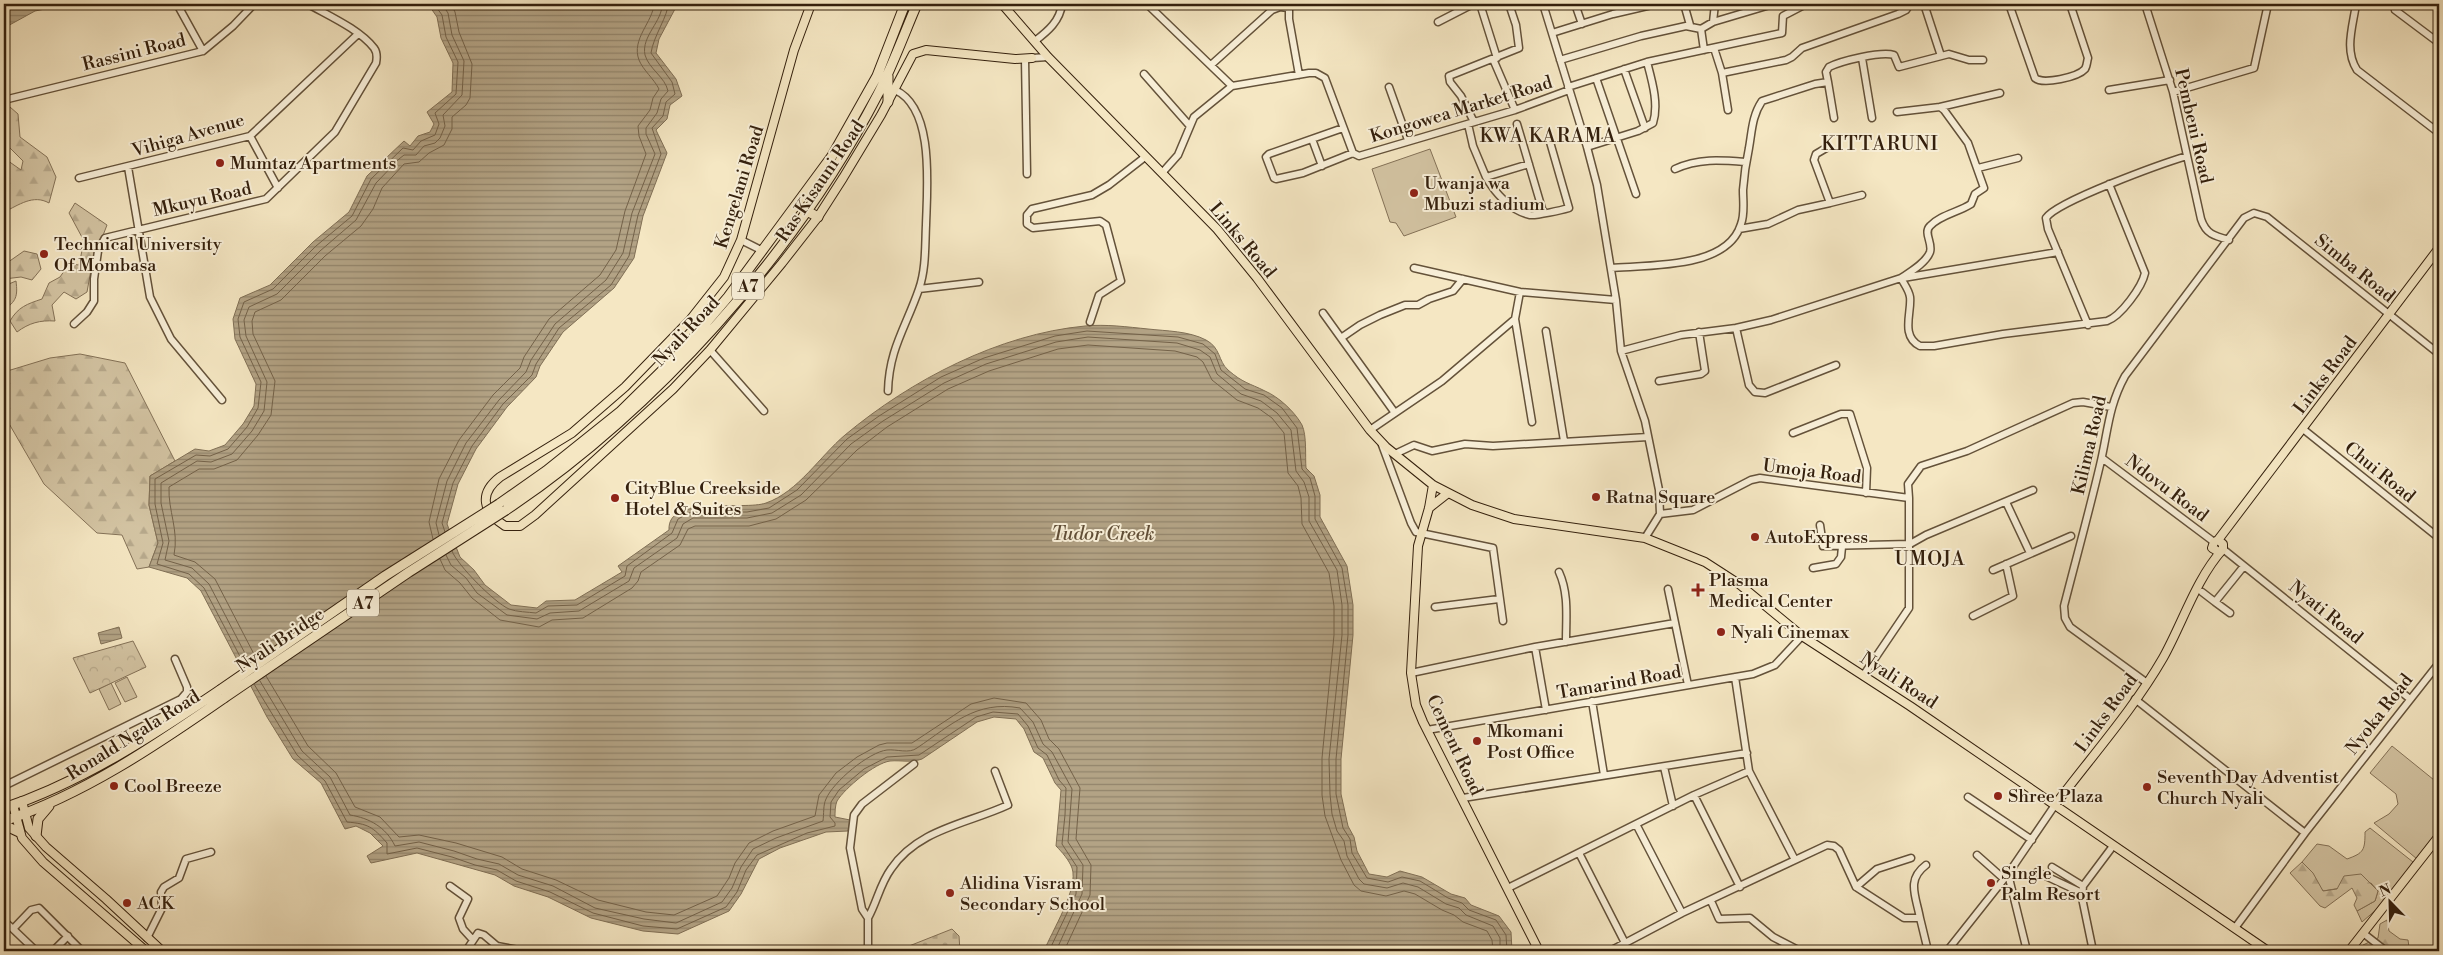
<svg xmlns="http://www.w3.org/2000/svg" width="2443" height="955" viewBox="0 0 2443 955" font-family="'Libre Bodoni',serif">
<defs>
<pattern id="forest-firs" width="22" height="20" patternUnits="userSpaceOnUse" patternTransform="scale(1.25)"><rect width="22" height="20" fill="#d4c5a4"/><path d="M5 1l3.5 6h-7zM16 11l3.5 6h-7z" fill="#b7a98c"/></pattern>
<pattern id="cemetery-stones" width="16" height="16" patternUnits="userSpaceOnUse" patternTransform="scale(1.25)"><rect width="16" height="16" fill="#d4c5a4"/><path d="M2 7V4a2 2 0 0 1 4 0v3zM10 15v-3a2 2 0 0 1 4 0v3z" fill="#b7a98c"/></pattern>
<pattern id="park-crowns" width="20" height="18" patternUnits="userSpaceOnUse" patternTransform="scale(1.25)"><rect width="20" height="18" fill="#d4c5a4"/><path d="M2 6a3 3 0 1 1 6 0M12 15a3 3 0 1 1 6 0" fill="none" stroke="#b7a98c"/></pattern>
<pattern id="water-rules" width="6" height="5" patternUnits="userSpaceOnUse" patternTransform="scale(1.25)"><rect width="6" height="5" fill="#b3a385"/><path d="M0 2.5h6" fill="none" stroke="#92846b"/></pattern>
</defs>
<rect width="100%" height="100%" fill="#f5e7c3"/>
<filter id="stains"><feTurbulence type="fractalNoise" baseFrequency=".004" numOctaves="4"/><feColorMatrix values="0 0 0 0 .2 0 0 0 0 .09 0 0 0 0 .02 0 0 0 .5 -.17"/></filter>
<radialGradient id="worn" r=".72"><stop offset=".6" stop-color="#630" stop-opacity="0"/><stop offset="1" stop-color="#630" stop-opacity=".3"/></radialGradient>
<!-- grass -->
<path fill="#d4c5a4" stroke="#847258" d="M1430 149 1456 217 1404 236 1396 223 1390 222 1372 169Z
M127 677 137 697 125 702 115 683Z
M111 683 121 704 109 710 99 689Z
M2392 746 2439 784V831L2417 859 2374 823 2389 814 2398 804 2396 794 2370 773Z
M2370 828 2413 862 2385 902 2362 922 2357 911 2375 901 2378 891 2371 883 2323 891 2302 862 2317 844 2329 846 2347 859C2364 853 2365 850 2365 832Z"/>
<!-- forest -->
<path fill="url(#forest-firs)" stroke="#847258" d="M10 107 18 114 20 137 47 157 56 177 49 203C33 194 19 205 4 212V158L21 170 23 161 4 142V121Z
M75 203 107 225 92 264 87 292 76 299 64 292 52 305 55 321C40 320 29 323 17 332L10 321C18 307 27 304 42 299L49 283 60 277 69 264 79 265 84 241 69 213Z
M24 251 37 254 41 269 32 280 21 277 4 279V265Z
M16 281C18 297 16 301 4 310V286Z
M80 354 125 363 175 461 150 476 149 505 158 543 149 567 137 569 122 535 97 533 44 484 4 415V372L50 358Z
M2302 862 2313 873 2323 891 2337 889 2344 876 2361 874 2378 891 2375 901 2357 911 2354 905 2357 898 2352 888 2325 908 2320 906 2290 873Z
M2387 920 2389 931 2400 939 2408 940 2409 947 2415 948 2417 951H2361L2363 945 2378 938 2380 924Z"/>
<!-- cemetery -->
<path fill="url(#cemetery-stones)" stroke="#847258" d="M952 929 959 936 960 951H903L904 948Z"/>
<!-- park -->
<path fill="url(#park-crowns)" stroke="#847258" d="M133 641 146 667 90 693 73 658Z"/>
<!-- water -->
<path fill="url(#water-rules)" stroke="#806f55" d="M4 4H70L35 11 4 28Z
M428 4H672L675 9 659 39 656 53 676 79 682 96 670 105 667 119 656 130 667 153 643 216 634 258 614 288 563 332 540 366 536 377 507 407 476 449 458 484 447 524 460 557 474 570 485 585 511 605 537 608 546 601 575 600 622 572 618 566 669 530C667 494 744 511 766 503 798 492 820 456 845 435 911 380 999 334 1085 326 1106 324 1128 327 1148 329 1166 331 1189 331 1206 340 1221 348 1218 361 1228 370 1243 383 1249 383 1265 391 1279 397 1295 412 1302 425 1307 436 1305 456 1306 468L1314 476 1320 495V517L1347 566 1353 605V635L1341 759V794L1348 826 1354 837 1357 851 1369 874 1387 877 1400 871 1422 877 1451 894 1465 898 1471 905 1499 916 1511 932 1512 951H1044C1052 931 1079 888 1072 868 1069 860 1062 852 1056 846L1061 790 1055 783 1043 758 1034 752 1024 729 1016 719 994 717 977 722 922 759C911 763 901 760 890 761 875 763 845 788 837 801 835 806 835 812 835 817L850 820 848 831 826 832 780 848 759 859 741 894 729 911 678 934 643 931 591 918 548 897 514 886 495 875 417 853 371 863 367 856 383 846 370 833 356 826 345 829 321 783 293 759 267 717 201 591 187 578 149 567 158 543 149 505 150 476 195 449 209 451 225 445 243 424 254 406 256 384 235 339 233 319 240 298 270 285 313 242 349 212 367 176 404 141 410 146 418 136 430 132 434 124 427 112 452 92 453 63 441 38 437 17Z
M119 627 122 638 101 644 98 633Z"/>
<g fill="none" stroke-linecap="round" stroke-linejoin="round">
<!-- shore -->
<path stroke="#746249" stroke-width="1" d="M445 532 442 523 453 483 472 446 503 404 532 375 536 364 559 328 611 285 629 256 638 215 661 154 652 128 663 116 666 102 675 94 672 82 651 53C653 37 669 14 668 4
M439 535 436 523 447 481 466 443 499 400 526 372 531 360 555 324 606 280 623 253 632 213 655 154 646 134V128L657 113 661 99 668 91C665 77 649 69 645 55 641 36 663 21 662 4
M433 539 429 522 439 479 459 440 493 395 520 368 524 357 549 319 600 275 616 250 625 211 646 154 639 136 638 126 650 110 653 98 659 89C654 79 643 70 639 60 631 39 653 22 654 4
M452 551C457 565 495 603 509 609 517 612 528 612 536 613L548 606 577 605 625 576 627 566 672 533 678 519 691 512H747L769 508 797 490 847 439 879 416 941 377 984 358 1055 336 1087 331 1178 337 1203 344 1215 354 1221 370 1245 389 1264 395 1282 408 1297 428 1302 469 1310 478 1315 496V519L1342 568 1348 605V635L1336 759V794L1343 828 1350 839 1352 853 1367 878 1388 882 1402 877 1420 881 1448 898 1462 903 1469 910 1496 920 1506 935 1507 951
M446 555 451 565 466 578 477 593 507 615 537 619 550 613 579 611 629 581 634 568 677 538 683 524 693 518H747L772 513 801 495 851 444 883 421 944 383 986 364 1056 342 1088 337 1177 343 1200 350 1210 357 1217 374 1241 394 1261 401 1277 413 1291 430 1296 471 1304 482 1309 497V521L1337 570 1342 605V635L1329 759 1330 794 1332 814 1337 831 1344 841 1347 856 1359 879 1364 884 1387 888 1403 883 1418 887 1446 904 1459 908 1466 915 1493 926 1500 938V951
M440 559 445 570 460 583 472 598 500 620 539 627 552 620 583 618 632 588 638 581 641 572 680 545 688 529 695 526H749L776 519 806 500 857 450 887 427 948 389 989 371 1058 349 1088 345 1175 351 1197 357 1203 362 1212 380 1237 400 1258 408 1272 418 1284 433 1288 473 1298 486 1301 498 1302 524 1329 573 1334 606V635L1322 758V795L1325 816 1341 860 1354 885 1361 891 1386 896 1404 891 1415 894 1442 910 1454 915 1463 922 1487 931 1492 940 1493 951
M256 658 215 579 195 562 174 555C179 530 168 511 169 487L199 469H214L237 460 258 435 271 415 275 381 253 334 252 321 255 312 281 300 325 256 361 226 373 209 382 188 404 164 419 162 429 153 444 145 452 129V117L466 105 470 98 472 64 459 32 455 12 451 4
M250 663 209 584 192 568 165 560 169 541 161 503V483L197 461 211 462 232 454 252 431 264 411 267 382 246 336 244 320 249 307 277 294 320 251 356 220 376 183 399 159 404 155H416L424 146 435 143 440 138 445 126 443 115 462 95 464 61 452 35 448 13 442 4
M245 666 204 588 189 574 157 564 163 543 155 504V479L196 455 210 456 228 449 247 427 258 408 261 382 240 337 238 319 244 302 273 289 316 246 352 216 371 179 403 148 413 150 421 141 435 135 439 124 435 113 456 94 458 62 446 37 442 15 434 4
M266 676 308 746 336 773 355 807 380 817 399 837 419 835 456 843 502 857 522 869 556 880 598 900 646 912 674 915 717 896 729 878 735 863 749 843 773 831 815 816 819 795 836 773 857 757 879 745 887 743H912L971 704 994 698 1026 703 1041 720 1049 739 1059 749 1080 788 1076 839 1091 865 1090 895 1064 951
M260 681 302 751 330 777 350 815C369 818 386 827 395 846L419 842 454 851 477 859 499 864 518 875 553 886 595 908 644 919 676 923 722 902 732 888 741 867 753 849 776 838 823 821C824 814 823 805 826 799 833 782 869 752 887 750 897 749 909 754 917 748 951 725 976 700 1020 708L1033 722 1043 744 1052 752 1072 789 1068 842 1083 865 1082 894 1056 951
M254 684 297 755 325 781 347 822C368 824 372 826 387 843V854L417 848 452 857 475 865 497 870 516 881 550 892 593 913 643 926 677 929 726 907 737 892 746 870 757 855 807 833 835 826V823L830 817 831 802 839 790 864 769 887 757 919 755 976 717 993 712 1018 714 1028 726 1038 748 1047 755 1059 780 1066 788 1065 815 1062 844 1077 867 1076 894 1049 951"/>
<defs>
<path id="minor" d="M156 4H157
M177 4 203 51
M1147 4 1232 86
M1289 4V19L1299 75
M1480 4 1497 58
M1543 4 1587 147 1597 185 1616 300 1621 351 1645 421 1659 490 1660 514 1645 538
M1575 4 1582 24
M1684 4 1690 25
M1924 4 1941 56
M2009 4 2035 78C2043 85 2078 77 2085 69 2087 66 2087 61 2088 58L2070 4
M2145 4 2173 92 2201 219C2206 234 2214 236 2229 240
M2356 4C2353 26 2344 50 2357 70L2439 133
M2395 10 2439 43
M1438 22 1473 4
M1713 22 1715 4
M1701 29 1704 50
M1552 33 1613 14 1656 4
M1035 41C1048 31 1060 21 1062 4
M1714 48 1722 73 1728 110
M1032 58 1048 57
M1862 58 1872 118
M1025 59 1027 174
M1493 59 1515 110
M1560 60 1641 36 1686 26 1701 29 1713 22 1770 5
M1211 65 1272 10 1280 7 1288 8
M1624 69 1645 128
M1722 73 1786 60 1792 57 1802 48 1898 14 1906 10 1910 4
M1144 74 1189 125
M1596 78 1636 194
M1828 82 1826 72 1829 67C1841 61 1881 51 1894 55L1899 67 1949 54 1969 60H1983
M1389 87 1408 140
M1568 87 1647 62 1782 33 1783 16 1806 4
M2109 90 2170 80
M2173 92 2254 68 2268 4
M4 100 203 51 233 26 254 4
M1940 107 2000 93
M1897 112 1940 107 1944 110 1968 143 1984 188 1975 194 1971 204C1959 212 1940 215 1930 226 1923 233 1933 243 1930 252 1926 263 1910 272 1901 278
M1474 122 1461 96 1450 82 1449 76 1519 48 1516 25 1509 4
M1468 124 1473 146 1486 177 1529 164
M1517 124 1543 212
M1343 128 1269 154 1266 157 1274 178 1276 179 1303 173 1353 153
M250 136 278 188
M1312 139 1322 166
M1587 147 1638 131 1653 123C1659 104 1652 81 1647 62
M1828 147 1816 154 1814 160 1830 203 1862 195
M128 167 150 297 171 339 222 400
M1978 168 2018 158
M1675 169C1698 158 1721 160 1746 162
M1162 173 1178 155 1194 117 1232 86 1309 73H1316L1325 78 1353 153 1359 156 1515 110 1569 90
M1486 177C1495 193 1511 211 1530 215 1536 216 1562 210 1569 208L1550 142
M79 178 250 136 358 34
M1739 229 1768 224 1798 210 1830 203
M741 240 763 251
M1414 268 1520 292 1616 300
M1611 268C1649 265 1728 269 1741 224 1745 214 1743 201 1743 190 1744 176 1746 162 1749 148 1752 131 1752 116 1762 101L1815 84 1828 82 1834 118
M1903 278 2058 252
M919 289 979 282
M1323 313 1395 413
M1515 319 1532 422
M1090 322 1099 295 1121 281 1106 225 1100 221 1033 228 1027 224V215L1032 209 1092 195 1109 185 1145 157
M74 324 87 312 94 301V279L98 251 105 238 266 199 335 132 376 63C377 58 377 52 374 48 359 29 329 16 308 4
M2088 325 2048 229 2046 218C2057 201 2164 163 2187 156
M1736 328 1749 385 1755 392 1765 393 1836 365
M1546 331 1564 441
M1341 338 1360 325 1380 315 1405 305H1418L1429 299 1453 291 1463 279
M710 350 764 411
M1621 351 1681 335 1736 328 1771 320 1901 278C1904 284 1909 290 1910 297 1912 312 1900 336 1920 346H1934L2003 334 2107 321C2121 316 2142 287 2145 273L2109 184
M1659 381 1701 374 1705 371 1699 332
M888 391C889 349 906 327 919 289 926 269 925 246 926 225 927 188 935 108 895 90
M2303 429 2439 538
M1370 430 1442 381 1515 319 1520 292
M1793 433 1841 414H1850L1867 468 1866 493
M1382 445 1411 523 1416 532 1493 548 1503 621
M1395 454 1414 445 1432 451 1465 444 1493 446 1648 437
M2102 458 2214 542
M1909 498 1908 484 1921 466 1967 451 2073 403 2083 402 2111 407
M2006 502 2030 553
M1660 514 1693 510 1751 480 1760 478 1909 498V608L1863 676
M1820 525 1823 546 1910 544 1926 535 2033 490
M2223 549 2410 699
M1813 568 1836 564 1841 557 1842 547
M1993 570 2071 536
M1559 572C1569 594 1566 617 1566 642
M1668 589 1688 685
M2202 592 2215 602 2244 566
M2215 602 2230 613
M1435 607 1499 599
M1973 616 2013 596 2006 564
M1535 647 1546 710
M1411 673 1535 647 1675 623
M1735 677 1749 771 1795 860
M2147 683 2070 627 2065 618 2064 606C2076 559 2089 512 2100 465 2108 432 2108 407 2125 376L2244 218 2254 213 2267 217 2439 354
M2135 699 2305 833
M1592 701 1604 775
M1427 730 1753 674 1775 665 1802 636
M1664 767 1673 806
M4 786 181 699 187 692V687L175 659
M1694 795 1740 887
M1968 797 2032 840
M1463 798 1747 753
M1636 824 1682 913
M1579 853 1625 943
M1977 855 2004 879
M2052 867 2083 886
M2037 872 2082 893
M450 886 468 899 459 918 463 929 473 940
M1856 887 1877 869 1911 858
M1508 888 1694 795 1749 771
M1711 901 1719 919 1750 918 1773 937 1800 951
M868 918C877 902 880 884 891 869 918 829 967 824 1008 805L995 771
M1920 918C1916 896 1906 880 1926 865
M4 921 13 929 31 910 39 908 82 951
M2235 928 2305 833 2439 663
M13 929 36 951
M2363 933 2386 951
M147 938 162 908 161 892 164 887 179 878 186 859 211 852
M53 951 68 936
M466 951 478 933 484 935 497 946 524 951
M868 951V918L862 909 850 848 854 815 862 804 914 764
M1610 951 1682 913 1827 845 1834 846 1839 850 1856 887 1904 918H1920L1928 951
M1947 951 2008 874
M2027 951 2008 874 2055 805
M2093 951 2082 898 2083 886 2113 846"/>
<path id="major" d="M811 4 794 50 741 240 724 277 690 320 625 387 572 433 500 477C478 494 483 512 505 526H520L535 515 673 389 710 350 782 263 818 217 843 178 881 115 913 54 926 50 1015 59 1032 58
M1002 4 1048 57 1217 229 1257 278 1370 430 1386 447 1433 485 1472 505 1514 519 1645 538 1705 562 1739 584 1802 636 1910 706 2268 951
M1433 485 1429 508 1418 546 1411 673 1416 705 1423 722 1539 951
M1429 508 1448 493
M2218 540 2439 248
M22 801 29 828 46 847 106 899 162 951
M13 805 22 838 43 862 146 951
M2055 805C2091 757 2133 710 2163 658 2183 622 2196 579 2223 549V544L2218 540 2214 542 2212 548 2219 552
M2349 951 2439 836"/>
<path id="highway" d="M888 102V76
M807 211 818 217
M499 504 546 471 621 411 682 351 728 297 832 156 877 76 905 4
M506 510C654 411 796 253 878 94 893 65 904 34 917 4
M4 808C82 782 152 736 220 690
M4 821C84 794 155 746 224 698
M4 825 19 832
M36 836 38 819 49 806"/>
</defs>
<!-- minor casing -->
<use href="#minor" stroke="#64523a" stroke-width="9"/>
<!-- major casing -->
<use href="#major" stroke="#34200d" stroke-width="10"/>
<!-- highway casing -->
<use href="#highway" stroke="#34200d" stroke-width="11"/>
<!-- minor -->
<use href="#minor" stroke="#f8efd8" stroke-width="6"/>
<!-- major -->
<use href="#major" stroke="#f5e7c3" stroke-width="8"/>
<!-- highway -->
<use href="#highway" stroke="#f5e7c3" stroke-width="9"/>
<defs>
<path id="highway-bridge" d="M220 690 385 576 499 504
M224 698 409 572 506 510"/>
</defs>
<!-- highway-bridge casing -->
<use href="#highway-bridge" stroke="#34200d" stroke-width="11" stroke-linecap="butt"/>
<!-- highway-bridge -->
<use href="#highway-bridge" stroke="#f5e7c3" stroke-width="9"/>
</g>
<!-- markers -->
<g fill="#8f2418" stroke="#f8efd8" stroke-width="2">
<circle cx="220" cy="163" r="5"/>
<circle cx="1414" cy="193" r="5"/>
<circle cx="44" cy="254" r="5"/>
<circle cx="1596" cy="497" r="5"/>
<circle cx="615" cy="498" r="5"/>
<circle cx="1755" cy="537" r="5"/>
<path d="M1695.5 582.5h5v5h5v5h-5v5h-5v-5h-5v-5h5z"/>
<circle cx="1721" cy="632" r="5"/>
<circle cx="1477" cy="741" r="5"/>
<circle cx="114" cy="786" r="5"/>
<circle cx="2147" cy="787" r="5"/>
<circle cx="1998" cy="796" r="5"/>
<circle cx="1991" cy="883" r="5"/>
<circle cx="950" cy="893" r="5"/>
<circle cx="127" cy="903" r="5"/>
</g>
<g text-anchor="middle" stroke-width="4" stroke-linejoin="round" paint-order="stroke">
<!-- shield labels -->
<g fill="#f8efd8" stroke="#6f5e4a" stroke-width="1">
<rect x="732" y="272.5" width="32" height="27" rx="4"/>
<rect x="347" y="589.5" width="32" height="27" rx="4"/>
</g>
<g font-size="16" font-weight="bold" fill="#34200d">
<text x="748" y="292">A7</text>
<text x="363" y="609">A7</text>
</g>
<!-- street labels -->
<g font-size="18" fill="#34200d" stroke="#f8efd8">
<text transform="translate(134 52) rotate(-14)" y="6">Rassini Road</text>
<text transform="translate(1461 109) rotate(-17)" y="6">Kongowea Market Road</text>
<text transform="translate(2194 126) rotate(77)" y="6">Pembeni Road</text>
<text transform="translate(188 135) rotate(-16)" y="6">Vihiga Avenue</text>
<text transform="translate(820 181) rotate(-56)" y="6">Ras Kisauni Road</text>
<text transform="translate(739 187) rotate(-73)" y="6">Kengelani Road</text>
<text transform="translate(202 199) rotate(-13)" y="6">Mkuyu Road</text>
<text transform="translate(1243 240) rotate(50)" y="6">Links Road</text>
<text transform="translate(2355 268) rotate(39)" y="6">Simba Road</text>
<text transform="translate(686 331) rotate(-47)" y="6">Nyali Road</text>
<text transform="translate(2325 375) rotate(-53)" y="6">Links Road</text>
<text transform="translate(2089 445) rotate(-77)" y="6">Kilima Road</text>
<text transform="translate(1812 471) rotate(7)" y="6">Umoja Road</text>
<text transform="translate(2380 472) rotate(39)" y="6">Chui Road</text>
<text transform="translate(2167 488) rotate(37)" y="6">Ndovu Road</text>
<text transform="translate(2326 612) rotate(39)" y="6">Nyati Road</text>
<text transform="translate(280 640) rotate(-34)" y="6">Nyali Bridge</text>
<text transform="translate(1899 680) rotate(33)" y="6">Nyali Road</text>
<text transform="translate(1619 682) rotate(-10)" y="6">Tamarind Road</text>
<text transform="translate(2106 713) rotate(-54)" y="6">Links Road</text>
<text transform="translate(2379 714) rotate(-52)" y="6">Nyoka Road</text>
<text transform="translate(133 735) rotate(-32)" y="6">Ronald Ngala Road</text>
<text transform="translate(1455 745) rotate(65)" y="6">Cement Road</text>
</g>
<!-- poi labels -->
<g font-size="18" fill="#34200d" stroke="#f8efd8" text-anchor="start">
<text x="230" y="169">Mumtaz Apartments</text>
<text x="1424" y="189">Uwanja wa<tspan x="1424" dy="21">Mbuzi stadium</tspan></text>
<text x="54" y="250">Technical University<tspan x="54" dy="21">Of Mombasa</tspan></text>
<text x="625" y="494">CityBlue Creekside<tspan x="625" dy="21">Hotel &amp; Suites</tspan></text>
<text x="1606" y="503">Ratna Square</text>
<text x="1765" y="543">AutoExpress</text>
<text x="1709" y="586">Plasma<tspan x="1709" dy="21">Medical Center</tspan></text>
<text x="1731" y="638">Nyali Cinemax</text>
<text x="1487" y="737">Mkomani<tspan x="1487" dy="21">Post Office</tspan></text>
<text x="2157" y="783">Seventh Day Adventist<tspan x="2157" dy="21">Church Nyali</tspan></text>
<text x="124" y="792">Cool Breeze</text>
<text x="2008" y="802">Shree Plaza</text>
<text x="2001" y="879">Single<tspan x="2001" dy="21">Palm Resort</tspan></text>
<text x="960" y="889">Alidina Visram<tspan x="960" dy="21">Secondary School</tspan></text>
<text x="137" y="909">ACK</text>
</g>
<!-- neighbourhood labels -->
<g font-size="19" letter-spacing="1" fill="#34200d" stroke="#f8efd8">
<text x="1548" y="142">KWA KARAMA</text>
<text x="1880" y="150">KITTARUNI</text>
<text x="1930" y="565">UMOJA</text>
</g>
<!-- water labels -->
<g font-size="19" font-style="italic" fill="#604e37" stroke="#f8efd8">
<text x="1103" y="540">Tudor Creek</text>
</g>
</g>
<!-- margin -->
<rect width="2443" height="955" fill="none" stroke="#f5e7c3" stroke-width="20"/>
<rect x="5" y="5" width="2433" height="945" fill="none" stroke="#34200d" stroke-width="2.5"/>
<rect x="10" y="10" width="2423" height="935" fill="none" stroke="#34200d"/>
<!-- north arrow -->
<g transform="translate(2390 902) rotate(337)" stroke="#f8efd8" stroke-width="4" paint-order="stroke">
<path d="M0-4L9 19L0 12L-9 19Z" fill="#34200d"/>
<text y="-8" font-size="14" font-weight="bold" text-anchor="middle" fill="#34200d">N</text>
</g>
<rect width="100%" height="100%" filter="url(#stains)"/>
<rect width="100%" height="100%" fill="url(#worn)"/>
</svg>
